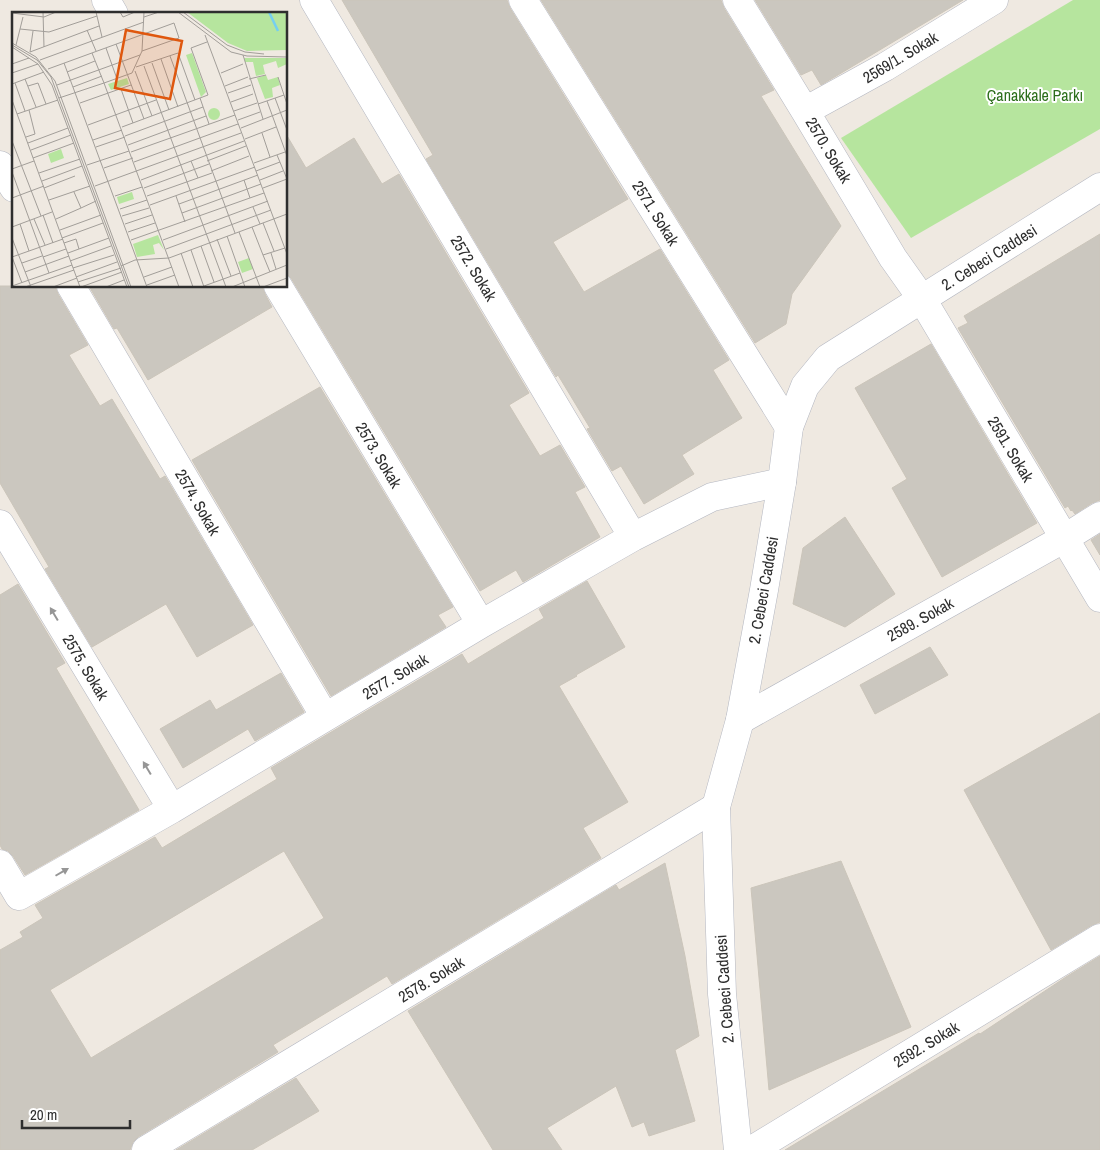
<svg xmlns="http://www.w3.org/2000/svg" width="1100" height="1150" viewBox="0 0 1100 1150" font-family="'Archivo Narrow',sans-serif">
<rect width="100%" height="100%" fill="#efe9e1"/>
<!-- green -->
<path fill="#b6e59e" d="M1073 0H1100V129L911 238 841 138Z"/>
<!-- building -->
<path fill="#cbc7bf" stroke="#cbc5ba" fill-rule="evenodd" d="M342 0H507L510 8 628 199 553 242 584 292 660 249 729 360 713 370 742 418 682 455 694 474 644 504 621 466 612 471 587 429 590 428 558 375 556 377 426 159 433 155Z
M541 0H721L724 8 774 90 761 96 841 226 792 294 786 324 755 343Z
M755 0H963L848 69 821 85 812 70 801 75Z
M286 134 306 168 354 138 382 184 399 174 529 393 509 405 540 456 560 445 585 487 575 492 600 537 523 582 516 570 480 591 291 278 286 273Z
M1100 234V500L1092 503 1075 514 1072 510 1071 511 1068 506 1065 508 958 328 968 323 964 316Z
M0 286H55L58 294 88 345 69 355 100 406 112 399 160 479 165 476 253 625 197 657 166 604 92 647 45 569 49 567 0 483Z
M89 286H262L265 294 272 307 148 380 117 328 114 329Z
M931 344 1037 523 942 577 892 488 907 479 855 388Z
M320 387 453 607 438 615 446 627 331 696 192 460Z
M845 517 895 594 845 627 793 604 803 548Z
M1100 534V555L1091 540Z
M587 581 625 647 576 675 577 676 559 686 628 802 583 828 601 858 392 984 387 976 273 1045 278 1052 138 1137 133 1142 130 1150H0V950L23 937 20 932 43 918 35 905 155 837 162 848 277 779 271 768 462 654 468 664 544 618 539 609ZM284 851 324 918 91 1058 50 990Z
M18 584 65 663 56 668 139 810 25 875 13 856 8 851 2 849 0 845V595Z
M930 647 948 675 875 714 860 685Z
M281 673 304 712 255 741 248 729 183 768 160 729 210 700 216 710Z
M1100 713V922L1092 925 1051 950 964 790Z
M841 861 911 1027 769 1090 751 888Z
M665 863 685 956 699 1036 675 1050 695 1121 649 1136 644 1122 632 1127 616 1086 547 1128 562 1150H493L408 1011 616 885 619 890Z
M1100 956V1150H785L979 1033 980 1034 1066 977Z
M296 1078 319 1111 252 1150H176Z"/>
<g fill="none" stroke-linecap="round" stroke-linejoin="round">
<defs>
<path id="minor" d="M106 0 114 14
M314 0 633 537
M523 0 789 427
M737 0 805 111 893 258 922 299 1100 598
M805 111 885 67 994 0
M0 165 14 188
M71 286 325 717
M278 286 481 624
M0 524 172 809
M740 720 1065 538 1100 516
M0 864 19 896 172 809 481 624 633 537 712 497 782 482
M146 1150 716 807
M752 1150 1100 938"/>
<path id="tertiary" d="M738 1150 722 994 716 807 740 720 764 590 782 482 789 427 805 386 828 358 1100 187"/>
</defs>
<!-- minor casing -->
<use href="#minor" stroke="#b4b7c1" stroke-width="29"/>
<!-- tertiary casing -->
<use href="#tertiary" stroke="#b4b7c1" stroke-width="29"/>
<!-- minor -->
<use href="#minor" stroke="#fff" stroke-width="28"/>
<!-- tertiary -->
<use href="#tertiary" stroke="#fff" stroke-width="28"/>
</g>
<!-- one-way arrows -->
<defs><path id="oneway-solid" d="M-6-.8H1V-3.2L6.5 0L1 3.2V.8H-6Z" transform="scale(1.25)"/></defs>
<g fill="#969696">
<use href="#oneway-solid" transform="translate(54 614) rotate(-121)"/>
<use href="#oneway-solid" transform="translate(147 768) rotate(-121)"/>
<use href="#oneway-solid" transform="translate(62 872) rotate(-30)"/>
</g>
<g text-anchor="middle" stroke-width="4" stroke-linejoin="round" paint-order="stroke">
<!-- street labels -->
<g font-size="16" fill="#2e2e2e" stroke="#fff">
<text transform="translate(900 57) rotate(-31)" y="6">2569/1. Sokak</text>
<text transform="translate(829 150) rotate(59)" y="6">2570. Sokak</text>
<text transform="translate(656 213) rotate(58)" y="6">2571. Sokak</text>
<text transform="translate(989 257) rotate(-32)" y="6">2. Cebeci Caddesi</text>
<text transform="translate(474 268) rotate(59)" y="6">2572. Sokak</text>
<text transform="translate(1011 449) rotate(59)" y="6">2591. Sokak</text>
<text transform="translate(379 455) rotate(59)" y="6">2573. Sokak</text>
<text transform="translate(198 502) rotate(60)" y="6">2574. Sokak</text>
<text transform="translate(763 590) rotate(-80)" y="6">2. Cebeci Caddesi</text>
<text transform="translate(920 619) rotate(-29)" y="6">2589. Sokak</text>
<text transform="translate(86 667) rotate(59)" y="6">2575. Sokak</text>
<text transform="translate(395 676) rotate(-31)" y="6">2577. Sokak</text>
<text transform="translate(431 979) rotate(-31)" y="6">2578. Sokak</text>
<text transform="translate(724 989) rotate(-94)" y="6">2. Cebeci Caddesi</text>
<text transform="translate(926 1044) rotate(-31)" y="6">2592. Sokak</text>
</g>
<!-- park labels -->
<g font-size="16" fill="#2c6e1b" stroke="#fff">
<text x="1035" y="101">Çanakkale Parkı</text>
</g>
</g>
<!-- overview -->
<g transform="translate(12 12)">
<rect width="275" height="275" fill="#efe9e1"/>
<path d="M175 0H275V38L235 39 216 31ZM180 41 194 80 189 85 174 43ZM232 46H275V52L266 56 264 49 251 53 253 62 244 64 241 50H233ZM254 63 256 68 266 65 268 73 260 76 261 85 253 87 245 66ZM115 66 117 72 99 78 96 72ZM196 102a6 6 0 1 1 12 0a6 6 0 1 1-12 0ZM49 137 52 146 39 151 36 142ZM120 180 122 187 107 192 105 185ZM146 223 152 238 147 231 141 233 143 242 125 245 121 232ZM237 246 241 257 230 261 226 250Z" fill="#b6e59e"/>
<path fill="none" stroke="#75cff0" stroke-width="2.5" d="M257 0 266 19"/>
<path fill="none" stroke="#a29e99" stroke-width="1" d="M31 0 32 35M84 0 90 25M108 0 111 5 123 0M166 0 219 40 235 44 275 45M171 0 215 33 233 40 252 42M0 1 32 5 44 0M132 5 147 0M8 17 37 20 85 4M75 18 84 39M193 23 275 242M0 31 24 45 43 69 119 275M104 32 132 107M0 33 25 48 39 65 117 275M4 33 11 5M0 35 26 52 40 73 115 275M94 36 105 67M18 40 87 14M18 40 21 19M80 41 92 71 120 61 130 39 132 0M231 43 251 107M158 44 223 221M149 47 166 95M28 48 132 10M52 51 135 275M140 51 157 98M0 52 17 46M132 54 214 275M124 55 166 41 183 88M36 57 162 11 167 26 130 39M123 59 140 104M55 60 83 49M0 61 26 52M209 61 231 52M266 65 275 92M13 67 24 95M237 67 254 63M3 71 13 99M0 72 32 60M45 73 128 43M16 74 26 71 34 92M213 74 236 65M61 75 90 64M109 77 121 111M216 81 239 73M47 86 92 71 167 275M188 86 197 112M263 86 275 118M0 88 68 275M255 89 275 144M219 90 241 82M68 91 119 73M246 92 272 83M222 99 245 91M5 102 46 88M226 108 248 100M76 113 144 88M110 115 196 83 179 36 195 30M229 116 275 98M250 121 258 145M113 124 191 95M14 125 23 122 17 98M233 127 264 115M81 128 110 118M0 129 29 204M16 131 56 116M116 133 194 104M84 135 113 125M19 138 59 123M119 140 223 103M265 143 275 167M21 146 62 131M179 149 186 166M195 149 234 134M122 150 226 112M242 151 273 140M75 153 117 139M92 156 121 146M0 157 22 149M199 159 237 144M244 159 268 150M0 160 37 261M27 161 68 147M129 168 232 129M232 168 238 186M248 168 271 159M30 169 70 154M83 174 229 121M32 176 63 164M132 176 197 152M251 176 275 167M103 184 130 175M135 184 200 161M164 184 173 210M0 186 32 174M37 188 78 174M167 192 246 163M138 193 243 155M241 195 248 212M69 196 84 189M108 197 135 188M170 201 249 172M31 203 41 231M110 204 137 196M22 207 33 233M44 207 69 196 62 180M251 211 262 239M8 212 17 239M113 212 140 203M0 215 40 200M240 215 251 243 273 236M48 218 89 203M116 220 143 211M227 220 248 275M215 224 233 275M0 226 19 275M50 226 91 211M205 227 219 264M119 228 252 181M151 228 256 189M52 231 64 227 67 237M189 234 202 270M154 237 259 198M179 238 192 275M56 241 97 226M169 241 181 275M259 241 264 257M251 243 258 260M0 245 51 227M0 245 10 271M31 245 54 237M58 249 99 234M10 251 30 244M109 254 123 248 157 246 275 202M61 256 102 243M13 260 57 244M64 265 105 250M132 265 160 255M66 270 109 256M135 273 163 263M0 274 60 253M192 274 228 261M13 275 62 258M41 275 65 266M69 275 110 260M94 275 112 268M220 275 275 253M251 275 275 266"/>
<path fill="#df570e" fill-opacity="0.15" stroke="#df570e" stroke-width="2.5" d="M114 18 170 29 158 87 103 76Z"/>
<rect width="275" height="275" fill="none" stroke="#2e2e2e" stroke-width="2.5"/>
</g>
<!-- scale -->
<path d="M22 1120v8h108v-8" fill="none" stroke="#2e2e2e" stroke-width="2.5"/>
<text x="30" y="1120" font-size="15" fill="#2e2e2e" stroke="#ffffff" stroke-width="4" paint-order="stroke">20 m</text>
</svg>
